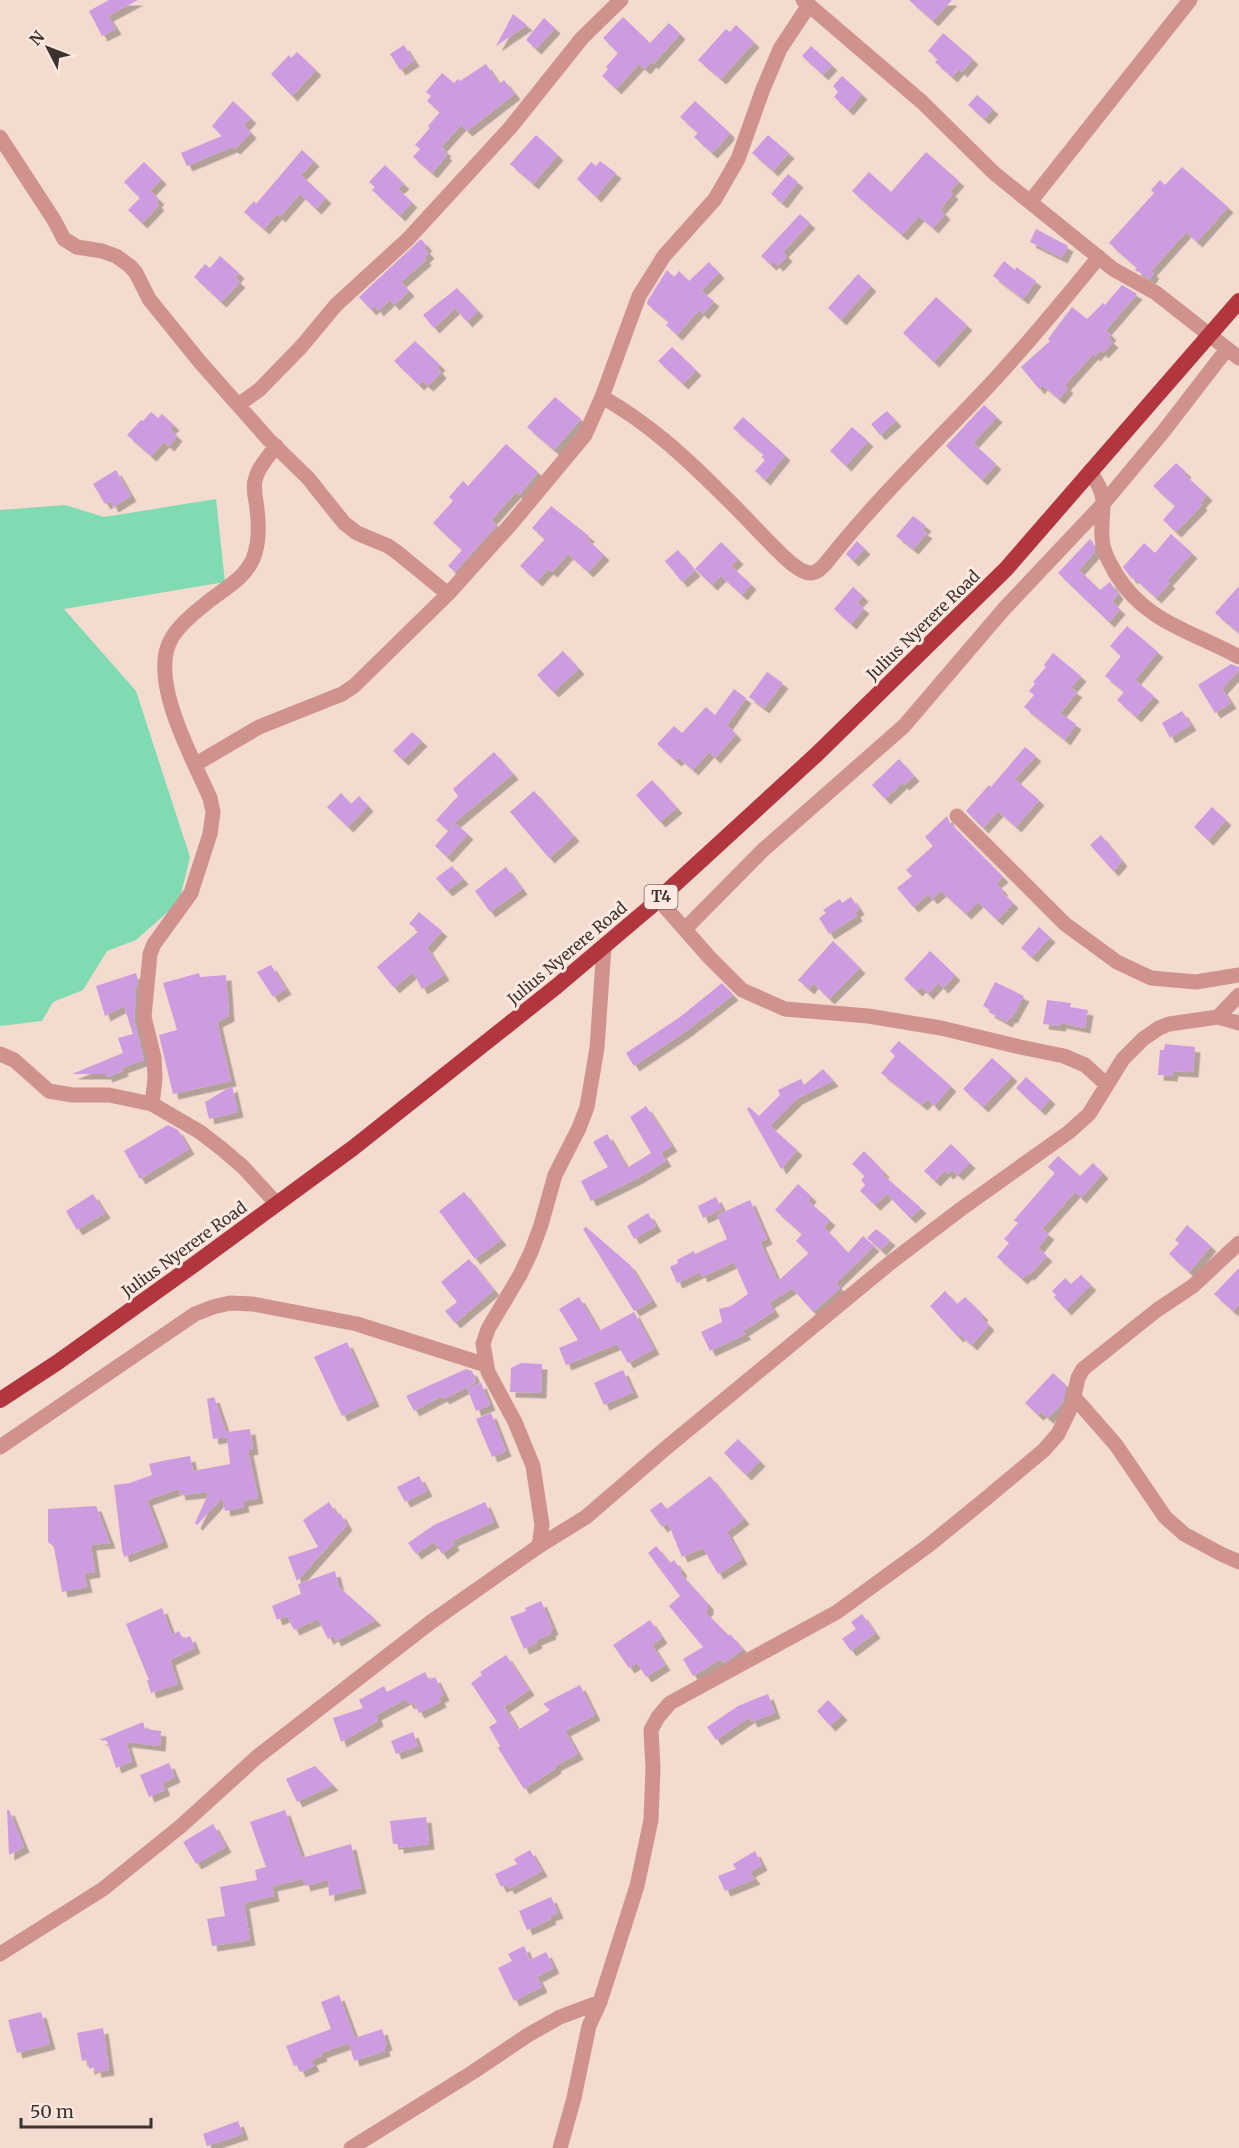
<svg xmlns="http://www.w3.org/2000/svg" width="1239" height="2148" viewBox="0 0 1239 2148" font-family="Merriweather,serif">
<defs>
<filter id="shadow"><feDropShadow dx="5.5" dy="5.5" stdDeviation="0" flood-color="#0004"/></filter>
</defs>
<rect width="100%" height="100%" fill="#f3dbd0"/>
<!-- green -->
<path fill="#81dbb2" d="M216 499 225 582 64 609 136 691 190 857 179 902 136 940 107 951 83 990 53 1002 42 1021 0 1026V510L65 505 104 517Z"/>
<!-- building -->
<path fill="#cd9bdf" filter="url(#shadow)" d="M109 0H138L108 16 116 29 102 36 89 11Z
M909 0H952L933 21Z
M513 14 527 25 496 46Z
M623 17 650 43 669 23 680 34 653 64 651 62 645 69 639 64 616 89 602 76 608 69 606 67 618 53 603 38Z
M544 18 555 28 536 49 526 40Z
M736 25 754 42 721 79 698 60 726 29 730 32Z
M943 33 973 59 962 72 959 69 952 77 935 62 938 59 928 51Z
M404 45 414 61 400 70 390 54Z
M811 46 832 65 823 75 802 56Z
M297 52 316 70 292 96 271 74 289 55 291 58Z
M486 64 499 84 504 80 515 94 467 131 461 125 441 147 446 151 444 153 447 155 432 173 413 157 420 149 415 145 430 128 428 126 440 112 427 101 431 96 426 92 442 73 454 83 458 79 460 81Z
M842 76 862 94 848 110 834 97 838 92 833 86Z
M977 95 993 109 984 119 968 105Z
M233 101 251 118 244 125 251 133 235 149 232 147 187 166 181 153 222 136 212 126Z
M695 101 729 132 728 136 712 153 694 137 698 133 680 117Z
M536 135 558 155 533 184 510 164Z
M768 135 789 153 773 171 752 153Z
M302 150 314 161 301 175 326 198 316 209 300 194 280 217 277 214 264 229 244 212 254 201 256 204Z
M926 152 959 181 950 191 953 194 940 209 945 214 933 228 919 216 902 235 852 191 869 172 891 192Z
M600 161 616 173 596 197 577 179 591 162 596 166Z
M144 162 161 179 150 191 159 199 156 202 159 205 142 223 128 210 140 198 124 182Z
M385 165 404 184 398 189 412 202 400 216 372 190 375 187 369 182Z
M1182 167 1228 207 1197 242 1186 232 1151 271 1154 273 1150 279 1135 270 1137 268 1109 243 1154 193 1151 190 1160 180 1165 185Z
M788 174 798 182 782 203 771 194Z
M800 214 810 223 783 252 787 256 778 266 774 262 771 265 761 256Z
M1036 229 1068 246 1062 258 1030 242Z
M421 239 427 246 424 248 429 253 424 258 426 260 401 282 409 291 394 305 390 300 378 311 375 306 371 310 359 297Z
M220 256 239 273 235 278 240 282 221 302 194 277 205 264 210 268Z
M1004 261 1015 270 1016 267 1036 281 1023 299 993 276Z
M709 262 719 273 701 291 714 301 703 314 699 310 677 335 666 325 669 322 647 304 648 300 667 270 674 277 679 271 689 281Z
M858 274 871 286 841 320 828 308Z
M1122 285 1137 294 1106 330 1111 335 1108 338 1113 342 1103 353 1100 350 1095 356 1093 354 1065 385 1068 388 1059 399 1042 385 1039 389 1021 367 1050 341 1048 339 1072 307 1087 319 1103 303 1105 305Z
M457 288 478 311 467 322 455 308 434 328 423 315Z
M936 297 967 325 934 362 903 333Z
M415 341 440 365 437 368 441 373 428 386 422 381 419 385 394 361Z
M672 347 696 370 683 384 658 361Z
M555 397 581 419 554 450 527 427Z
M984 405 997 417 973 443 996 464 982 480 946 446Z
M887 411 896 421 880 435 871 424Z
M151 412 158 418 162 414 174 425 170 429 177 436 169 446 164 442 151 456 127 435 141 420 143 421Z
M743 417 785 455 765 480 755 471 765 460 761 457 764 455 733 428Z
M852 427 868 441 846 466 830 451Z
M506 444 538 472 519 495 516 492 491 520 497 525 455 572 448 566 462 550 433 523 453 501 449 497 463 481 468 486Z
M1176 463 1186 472 1184 474 1207 495 1200 503 1202 505 1176 532 1163 520 1175 506 1153 486Z
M116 470 131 496 113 507 110 501 105 504 93 484Z
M551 506 589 536 587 539 604 555 588 572 568 554 552 572 548 569 537 581 520 566 545 539 532 528Z
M913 516 926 526 922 530 927 533 913 549 896 536Z
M1171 534 1192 553 1167 581 1170 583 1156 598 1133 577 1132 579 1123 567 1144 543 1155 553Z
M1090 539 1093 542 1095 552 1079 570 1100 590 1110 582 1118 594 1112 602 1120 609 1109 622 1058 573Z
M857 541 865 549 853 561 846 554Z
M721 542 738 559 731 566 751 584 742 595 721 576 712 585 695 569Z
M678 550 695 571 682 582 665 561Z
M1239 586V633L1215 613Z
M853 587 863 596 857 603 864 608 851 624 834 609Z
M1127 626 1158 652 1135 680 1154 696 1136 717 1117 700 1124 692 1105 676 1121 656 1110 646Z
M563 651 579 669 553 692 537 675Z
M1053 653 1081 676 1071 688 1077 692 1060 713 1076 724 1065 740 1024 707 1034 695 1029 691 1035 684 1033 682 1046 667 1044 665Z
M1231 664 1239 667V670L1222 689 1231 703 1215 713 1198 685Z
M767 672 783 683 764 708 749 697Z
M734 689 746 698 727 725 736 734 715 758 709 752 693 770 679 758 676 761 657 744 674 726 682 733 706 707 715 715Z
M1182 711 1191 725 1170 738 1162 723Z
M412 732 422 741 403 760 393 751Z
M1025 747 1036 756 1015 779 1039 800 1016 827 998 811 983 828 966 811 989 785 991 787Z
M494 752 513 774 447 829 436 820 458 796 453 789Z
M899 759 914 776 904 785 902 783 885 799 872 785Z
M652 780 677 808 660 822 636 795Z
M534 791 574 836 549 858 510 812Z
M341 793 351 804 359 796 368 806 348 827 327 807Z
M1212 807 1226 820 1208 840 1194 827Z
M947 816 950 823 1003 877 996 883 1003 890 1001 891 1013 903 997 920 978 902 966 914 941 891 932 899 928 894 913 907 897 888 912 876 906 870 933 846 925 837Z
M455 823 468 834 447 857 435 846Z
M1101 835 1122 861 1113 871 1090 845Z
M452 866 463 879 447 891 436 878Z
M506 867 522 889 490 912 475 891Z
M851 897 859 909 855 912 857 916 829 934 819 918 826 913 823 910 840 899 842 903Z
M419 912 442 931 427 948 444 975 422 989 413 972 394 988 377 967 419 931 409 924Z
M1039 927 1050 937 1032 957 1021 948Z
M833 941 860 968 829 999 813 983 809 989 798 980Z
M930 951 955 975 943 988 938 983 928 994 921 987 917 991 904 979Z
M271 965 286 989 273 997 257 972Z
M136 973 138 980 137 987 134 988 136 995 134 1019 144 1060 122 1068 123 1071 107 1077 106 1074H72L123 1053 118 1038 133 1034 124 1006 105 1016 96 986Z
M199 973 200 977 226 975 229 1016 217 1022 231 1081 173 1094 159 1035 177 1030 163 983Z
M995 982 1024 996 1012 1018 1010 1017 1007 1022 989 1012 990 1010 983 1006Z
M722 983 733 995 685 1032 634 1066 626 1053 680 1017Z
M1047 1000 1071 1003 1070 1007 1088 1010 1085 1028 1061 1023 1060 1026 1043 1024Z
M899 1041 951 1086 934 1106 928 1099 922 1105 881 1073 895 1056 890 1051Z
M1165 1044 1195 1047 1193 1072 1173 1071 1172 1076 1158 1075 1160 1050H1164Z
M992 1058 1012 1076 983 1107 963 1089Z
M823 1069 833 1081 797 1099 770 1126 797 1150 781 1169 747 1109 749 1107 759 1116 780 1095 778 1090 801 1079 804 1085Z
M1026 1077 1050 1099 1040 1110 1016 1088Z
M232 1086 238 1112 209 1119 205 1102Z
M646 1106 672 1146 661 1153 666 1161 636 1179 591 1201 581 1181 608 1167 593 1142 607 1134 627 1168 651 1153 630 1117Z
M168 1125 178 1130 189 1149 140 1179 124 1151Z
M951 1144 970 1163 958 1175 952 1170 948 1174 945 1171 935 1181 924 1171Z
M864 1151 884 1172 882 1174 921 1208 910 1218 887 1194 875 1205 860 1191 865 1185 861 1180 865 1176 852 1164Z
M1058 1156 1080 1176 1093 1163 1103 1173 1081 1198 1075 1192 1042 1229 1049 1234 1038 1248 1047 1256 1029 1275 1027 1274 1022 1279 997 1257 1009 1243 1004 1239 1018 1223 1014 1220 1055 1173 1048 1167Z
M798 1184 811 1196 808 1201 830 1220 824 1227 848 1253 863 1236 874 1246 836 1283 840 1288 813 1312 792 1288 769 1303 774 1311 743 1331 746 1334 710 1351 701 1332 722 1322 719 1309 731 1306 748 1294 734 1262 702 1277 700 1272 677 1283 670 1267 678 1263 677 1260 694 1251 695 1254 727 1239 717 1215 750 1200 767 1239 760 1242 778 1281 809 1253 796 1241 802 1234 775 1210Z
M464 1192 501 1240 475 1259 439 1211Z
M93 1194 105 1213 77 1230 66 1211Z
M716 1197 722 1209 703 1218 698 1206Z
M648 1213 656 1226 634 1239 627 1226Z
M1187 1225 1211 1246 1189 1272 1169 1254 1179 1243 1175 1240Z
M586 1227 630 1265 652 1301 634 1311 583 1229Z
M876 1229 890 1240 881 1250 867 1238Z
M469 1259 494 1290 455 1323 445 1311 457 1302 441 1282Z
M1239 1268V1304L1233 1311 1214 1294Z
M1081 1275 1091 1285 1066 1310 1054 1297 1056 1295 1052 1291 1065 1278 1071 1284Z
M945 1291 957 1304 965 1297 983 1315 981 1317 989 1325 972 1345 960 1335 958 1337 930 1306Z
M579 1297 599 1331 634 1312 654 1349 628 1363 617 1344 566 1365 559 1348 578 1340 559 1309Z
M347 1342 374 1401 342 1416 314 1357Z
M521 1363 542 1364 541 1393 510 1392 511 1368Z
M466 1369 472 1371 476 1381 469 1386 444 1399 442 1396 414 1411 406 1396Z
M623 1370 633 1392 604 1405 594 1383Z
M1053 1373 1066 1385 1063 1402 1048 1418 1041 1412 1038 1415 1025 1403Z
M481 1383 490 1405 476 1411 467 1388Z
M214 1397 227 1435V1432L250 1429 253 1449 248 1450 258 1498 243 1501 244 1507 225 1511 222 1498 197 1525 195 1523 209 1492 180 1495 179 1489 147 1500 163 1542 124 1557 122 1550 114 1485 130 1483 152 1475 149 1464 162 1461 190 1456 193 1471 230 1464 227 1437 213 1439 207 1399Z
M491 1413 506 1451 492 1457 476 1419Z
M738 1439 760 1461 746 1475 724 1453Z
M419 1476 427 1491 405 1502 397 1487Z
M710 1476 744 1519 727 1532 742 1559 718 1574 703 1548 682 1557 668 1523 662 1527 650 1510 661 1502 667 1509Z
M329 1502 337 1515 340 1513 347 1525 297 1581 288 1557 318 1547 303 1520Z
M485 1502 494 1522 452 1541 454 1545 442 1554 434 1542 416 1554 408 1543 434 1525Z
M96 1506 110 1543 91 1545 95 1572 84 1574 87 1587 62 1592 54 1547 48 1542V1509Z
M656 1546 670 1563 674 1560 682 1571 680 1573 708 1604V1609L705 1612 729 1636 730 1634 743 1649 730 1659 724 1663 721 1659 693 1676 683 1659 703 1647 669 1606 680 1596 648 1553Z
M335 1571 339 1587 376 1620 336 1641 333 1636 328 1639 318 1619 294 1630 287 1616 277 1620 272 1606 301 1594 298 1584Z
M541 1601 553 1629 550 1631 551 1634 536 1640 537 1643 524 1649 510 1617 526 1611 525 1608Z
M162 1608 172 1635 179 1631 183 1639 190 1636 195 1648 170 1660 178 1684 151 1693 147 1680H149L126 1624Z
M862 1614 875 1633 851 1651 842 1639 856 1629 851 1622Z
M650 1620 662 1638 652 1645 665 1665 646 1677 637 1663 629 1668 613 1645Z
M506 1655 529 1690 504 1707 518 1730 550 1710 543 1704 580 1685 595 1715 565 1731 578 1754 555 1766 556 1768 524 1789 498 1748 500 1746 489 1727 497 1722 471 1683 482 1675 480 1672Z
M425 1672 429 1680 435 1677 444 1695 439 1698 441 1702 419 1713 413 1702 409 1704 406 1699 376 1715 378 1721 341 1742 333 1718 363 1708 359 1700 384 1686 387 1692Z
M768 1694 775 1713 752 1722 750 1717 716 1740 707 1727 738 1706Z
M828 1700 842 1715 830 1726 817 1711Z
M143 1722 145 1729 161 1731 160 1746 126 1742 132 1761 116 1768 107 1741 99 1740Z
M413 1732 418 1746 396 1754 391 1741Z
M169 1763 175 1777 162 1783 165 1790 149 1797 140 1775Z
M315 1766 333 1785 297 1802 286 1779Z
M7 1810H9L24 1847 9 1855Z
M285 1810 302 1858 351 1844 361 1888 329 1896 328 1880 305 1886 303 1879 272 1886 274 1896 244 1903 250 1940 212 1946 207 1919 225 1916 220 1887 257 1880 255 1870 266 1867 250 1822Z
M426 1817 429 1844 398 1848V1844H393L390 1821Z
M213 1824 226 1847 196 1864 183 1842Z
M530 1850 542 1871 509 1889 507 1885 501 1887 495 1874 517 1864 514 1859Z
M755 1851 762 1865 750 1872 755 1879 725 1891 718 1876 736 1869 733 1864Z
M551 1897 558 1913 550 1916 551 1919 527 1930 519 1911Z
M524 1946 530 1960 546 1952 554 1968 537 1977 542 1987 514 2001 498 1968 512 1961 508 1954Z
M339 1995 355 2038 382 2029 387 2045 384 2046 385 2051 354 2061 349 2043 321 2053 322 2056 311 2060 314 2066 300 2072 297 2065 294 2066 286 2046 331 2029 321 2002Z
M41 2012 50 2044 17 2053 8 2020Z
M103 2028 109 2070 96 2072 95 2067 89 2069 88 2060 82 2061 77 2033Z
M238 2121 243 2134 207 2146 203 2134Z"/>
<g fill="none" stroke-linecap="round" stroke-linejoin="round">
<!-- minor -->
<path stroke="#d0928f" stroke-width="15" d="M803 0 922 102 994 173 1113 269 1156 293 1239 358
M0 137 54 220 64 239 77 247 102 251 116 256 130 266 136 273 149 299 200 362 269 440 308 478 344 523 357 533 388 546 398 553 448 594
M1030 202 1190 0
M602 397C647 422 684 456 720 492 739 510 756 529 775 548 783 556 792 566 803 571 813 576 819 571 826 563 874 502 930 448 983 392 1024 349 1061 303 1099 257
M238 405 259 390 301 347 336 305 408 239 510 128 582 38 621 0
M1090 471C1096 481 1104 492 1103 505 1103 519 1100 531 1103 545 1105 556 1111 565 1116 574 1146 623 1192 631 1239 657
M196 764 259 727 342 694 354 686 448 594 511 524 585 435 602 397 639 296 664 256 715 199 738 159 763 89 780 49 809 5
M957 816 1065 924 1117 962 1151 978 1196 982 1239 975
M658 899 709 957 742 990 785 1009 868 1016 941 1028 1020 1047 1064 1056 1085 1065 1107 1085
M685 929 763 850 904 726 1004 609 1103 504 1163 432 1227 349
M1218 1017 1239 995
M0 1054 14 1060 49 1091 72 1095H109L152 1104 200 1132 222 1149 243 1167 277 1204
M152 1104 155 1079 154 1057 144 1017 150 954 154 944 191 893 210 834 213 812 210 798C193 759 153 688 168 646 174 629 191 616 204 605 221 590 243 581 253 559 259 544 259 524 257 509 256 498 252 488 256 477 259 466 269 456 276 446
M1074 1397 1116 1445 1165 1517 1184 1534 1221 1554 1239 1562
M0 1447 195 1314 213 1307 230 1303 253 1304 357 1324 486 1365
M539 1546 542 1525 533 1466 515 1422 488 1372 483 1344 488 1329 520 1275 531 1252 541 1225 555 1175 579 1128 587 1107 597 1048 604 947
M0 1954 103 1889 181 1826 257 1757 431 1622 539 1546 586 1517 666 1448 890 1263 961 1209 1069 1132 1089 1114 1123 1059 1143 1039 1159 1028 1169 1024 1218 1017 1239 1023
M351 2148 473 2072 528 2035 560 2017 600 2002
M560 2148 574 2098 589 2026 600 2002 637 1886 651 1820 653 1768 651 1730 658 1717 670 1703 837 1612 929 1545 983 1501 1044 1450 1058 1434 1072 1405 1078 1378 1083 1369 1157 1310 1193 1286 1239 1243"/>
<!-- trunk -->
<path stroke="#b1363d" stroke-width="16" d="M0 1400 58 1362 195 1264 353 1148 557 986 649 908 817 754 1006 569 1239 301"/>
</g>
<g text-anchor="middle" stroke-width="6" stroke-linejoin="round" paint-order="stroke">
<!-- shield labels -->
<rect fill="#fde9e0" stroke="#766a63" stroke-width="1.5" x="644.5" y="885" width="33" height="24" rx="4.5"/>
<g font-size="15" font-weight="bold" fill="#3c332e">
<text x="661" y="902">T4</text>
</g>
<!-- street labels -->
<g font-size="16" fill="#3c332e" stroke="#fde9e0">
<text transform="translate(923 625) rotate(-44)" y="6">Julius Nyerere Road</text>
<text transform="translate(567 953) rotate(-40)" y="6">Julius Nyerere Road</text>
<text transform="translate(184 1249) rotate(-36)" y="6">Julius Nyerere Road</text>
</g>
</g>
<!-- north arrow -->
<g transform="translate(48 48) rotate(312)" stroke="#fde9e0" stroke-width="4.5" paint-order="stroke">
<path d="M0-4.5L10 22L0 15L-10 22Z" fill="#3c332e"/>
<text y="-9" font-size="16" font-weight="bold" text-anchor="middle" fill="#3c332e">N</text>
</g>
<!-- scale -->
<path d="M21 2118v9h130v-9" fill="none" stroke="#3c332e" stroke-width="3"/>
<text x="30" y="2118" font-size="18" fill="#3c332e" stroke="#fde9e0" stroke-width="4.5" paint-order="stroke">50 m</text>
</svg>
